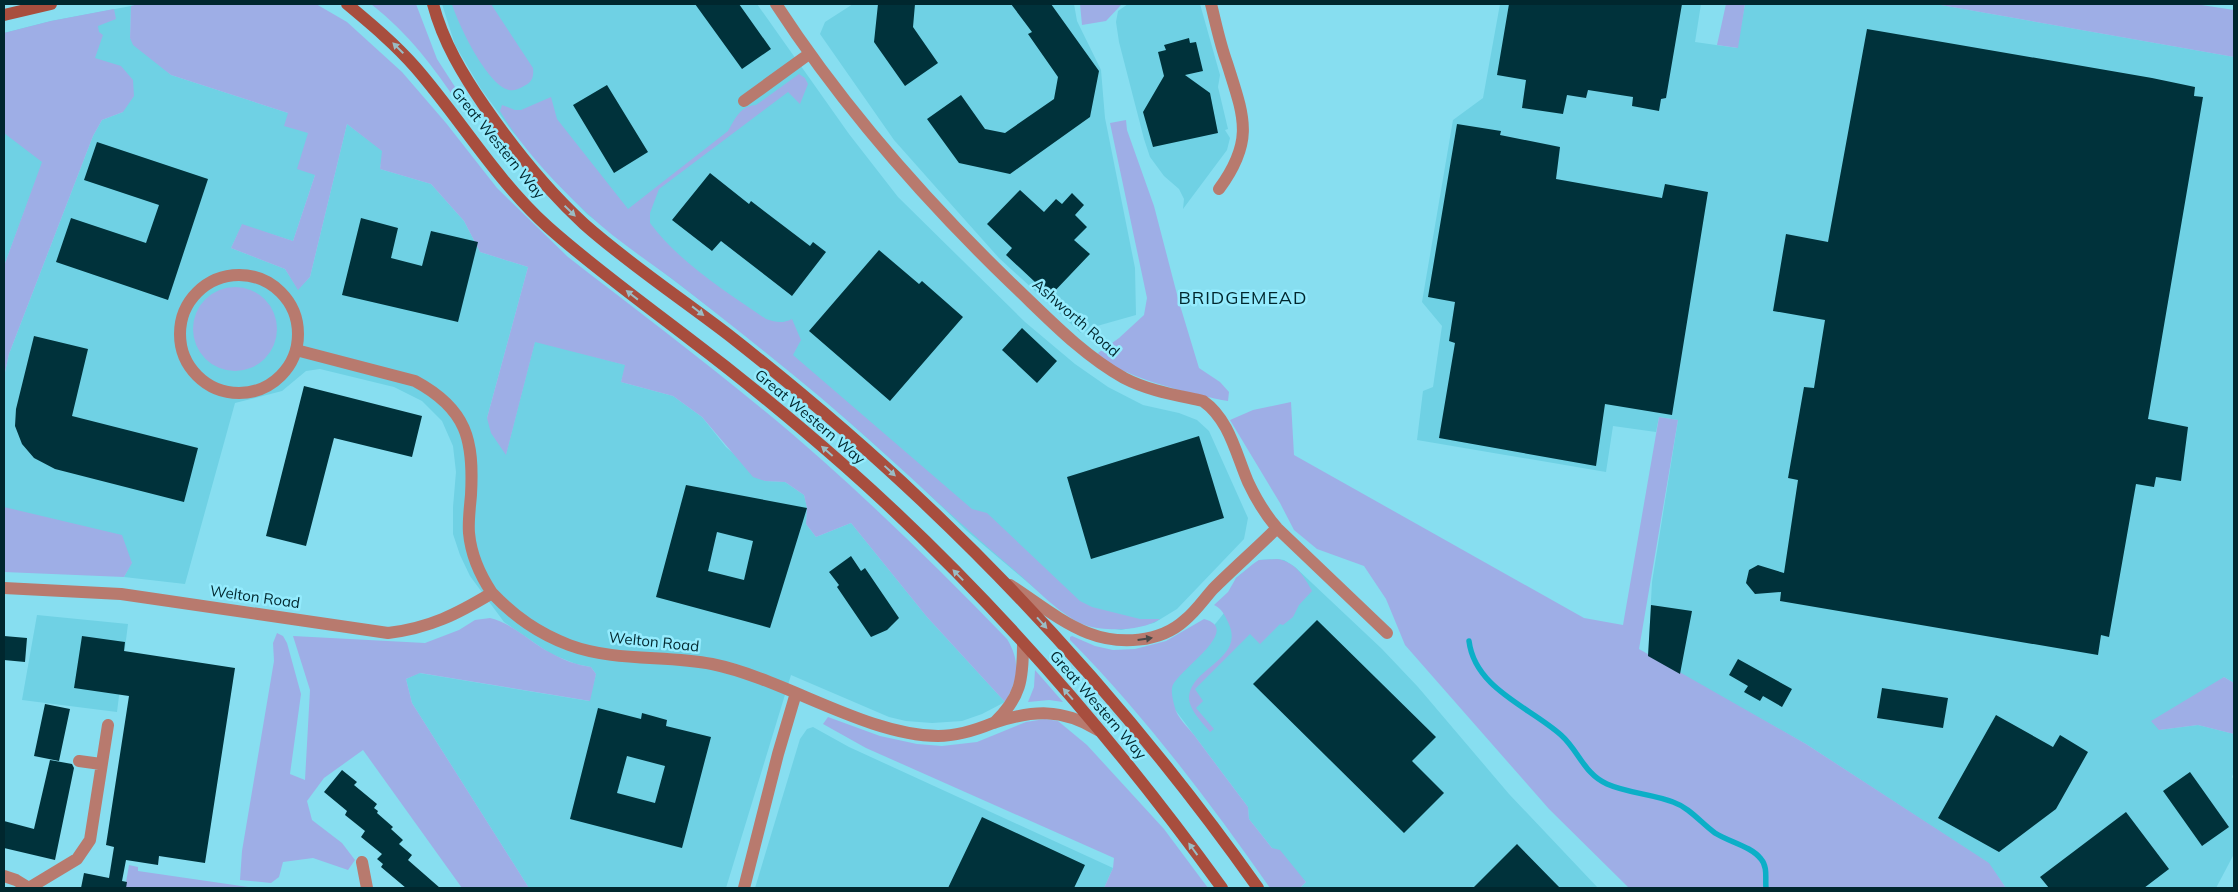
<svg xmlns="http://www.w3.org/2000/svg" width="2238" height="892" viewBox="0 0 2238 892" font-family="Mulish,sans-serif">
<rect width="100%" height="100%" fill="#87def0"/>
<!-- built -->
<path fill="#6fd1e4" d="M442 4H757L849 134 898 197 1025 322 1075 364 1108 387 1143 405 1179 413 1197 420 1209 431 1248 518 1244 539 1177 609 1154 623 1121 630 1085 624 1059 609 967 531 911 477 822 398 731 324 587 214 555 181 512 131 481 89 455 45Z
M853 4H1074L1077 21 1101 70 1105 118 1135 268 1136 315 1097 326 1081 333 999 258 957 211 894 140 820 34 825 22Z
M1128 4H1200L1220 75 1218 87 1228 129 1225 130 1230 138 1227 150 1183 209 1184 199 1179 189 1164 176 1150 157 1144 139 1119 42 1116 22 1118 11Z
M1500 4H1701L1695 42 1737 48 1745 4H1935L2234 57V683L2224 677 2159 730 2198 725 2234 734V771L2232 777 2234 780V854L2216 888H2006L1988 863 1806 744 1648 656 1652 582 1678 420 1659 417 1656 432 1613 426 1606 472 1417 440 1423 391 1433 387 1442 326 1422 302 1453 120 1483 98Z
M131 6 130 38 171 75 288 113 308 133 315 175 293 241 242 225 231 248 285 269 298 289 310 277 347 124 383 151 380 169 431 184 464 221 480 252 528 267 487 418 506 454 535 341 626 365 621 382 673 396 702 417 726 447 765 481 785 482 804 495 807 508 806 524 816 537 851 523 927 617 1005 702 982 714 962 721 932 723 906 721 889 717 791 675 726 888H529L412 703 406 679 419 673 589 701 596 674 591 667 576 664 551 654 504 622 470 576 460 555 453 534V507L456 472 453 446 442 421 422 401 394 387 320 369 306 371 282 391 235 403 185 584 124 577 132 562 5 508 4 377 9 354 93 136 102 120 123 112 62 110 4 266V33L51 21Z
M1277 559 1284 560 1295 567 1382 649 1418 687 1509 794 1598 888H1300L1306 882 1272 848 1249 819 1248 807 1161 691 1166 676 1216 623 1224 613 1236 578 1259 560Z
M37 615 128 624 117 712 22 700Z
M813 727 849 747 1113 868 1104 888H755L800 739 807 729Z"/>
<!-- green -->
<path fill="#9eaee6" d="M138 4H316L347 22 402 72 446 123 497 188 568 257C653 323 741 388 822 460 886 517 947 577 1007 639 1021 662 1018 680 1005 702L927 617 851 523 816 537 806 524 807 508 804 495 785 482 765 481 753 477 702 417 673 396 621 382 625 365 535 342 506 455 491 433 487 418 528 267 480 252 464 221 431 184 380 169 382 151 347 124 310 277 298 290 285 269 231 248 242 224 293 241 315 175 297 169 308 133 284 126 288 113 171 75 133 45 130 38 131 6Z
M371 4H416L437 59 466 104 460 106C431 64 411 36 371 4Z
M452 4H491L533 68C534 77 532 82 524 86 519 89 514 91 509 90 487 85 458 24 452 4Z
M1080 4H1122L1106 21 1082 25Z
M1726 4H1745L1738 48 1717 45Z
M1935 4H2195L2234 10V57Z
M114 9 116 19 98 26 99 32 103 35 95 58 121 66 133 80 134 96 123 112 102 120 93 136 9 354 4 377V266L42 162 4 133V33L51 21Z
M799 74 805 78 808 84 800 104 788 92 659 189 650 213V223C680 263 725 291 766 319 776 322 782 324 792 319L801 340 793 355 972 509 987 513 1080 601 1092 607 1140 619H1160C1142 631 1106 632 1085 625 1063 617 1038 591 1020 575 952 518 888 454 820 397 772 357 724 319 675 281 645 259 613 238 586 212 554 182 522 148 500 111L502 105 515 110H521L551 97 557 119 628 209 728 131C735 119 740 106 756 105Z
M1126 120 1127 130 1154 206 1179 302 1199 368 1220 382 1229 392 1228 401C1199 396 1114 376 1098 353L1119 338 1144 315 1147 298 1110 123Z
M193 329a42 42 0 1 1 84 0a42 42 0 1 1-84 0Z
M1291 402 1294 455 1584 618 1623 625 1659 417 1678 420 1639 649 1806 744 1989 863 2006 888H1629L1549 809 1405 645 1386 599 1364 566 1317 549 1294 530 1280 503 1230 420 1253 410Z
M4 507 122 535 132 563 124 577 4 572Z
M1277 559C1294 561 1305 577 1312 591L1299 605 1293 617 1283 625 1280 624 1260 644 1250 634 1195 689 1203 701 1196 708 1214 729 1210 732C1202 722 1188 709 1189 696 1193 666 1246 659 1228 622 1224 614 1222 609 1214 605L1228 592 1236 578 1253 564 1259 560Z
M490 618C514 624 530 642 551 653 563 660 577 665 591 667L596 674 590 701 420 673 406 679 412 703 529 888H462L363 750 324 778 307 801 312 820 342 843 355 860 348 870 313 858 283 862 279 877 271 883 240 880 242 851 274 661 273 643 277 633 283 636 287 643 301 694 290 774 305 780 310 690 293 636 425 643 459 630 475 620Z
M1204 619C1245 630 1174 672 1172 688 1171 694 1174 705 1176 711 1180 721 1191 730 1197 739 1214 762 1231 784 1248 807L1249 819 1272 848 1280 850 1306 882 1300 888H1270C1209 801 1145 716 1070 640V637L1072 636 1095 646 1113 650 1135 649 1166 641Z
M1035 670 1063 702 1049 700 1028 702 1034 687Z
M2224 677 2234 683V734L2198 725 2159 730 2151 721Z
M828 717 880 736 917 744 942 746 977 742 1026 722 1045 719 1058 721 1087 745 1164 829 1208 888H1104L1113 868 1114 858 866 748 823 724Z
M129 865 138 867V871L255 888H125Z"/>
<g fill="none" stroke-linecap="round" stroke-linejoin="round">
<!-- stream -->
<path stroke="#0cafc7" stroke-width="5.5" d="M1469 641C1475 689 1530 707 1561 735 1579 751 1584 774 1607 784 1627 793 1652 794 1673 802 1690 808 1701 823 1715 833 1729 842 1751 846 1761 859 1768 867 1765 879 1766 888"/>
</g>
<!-- building -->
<path fill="#00323b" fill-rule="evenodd" d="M695 4H739L771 49 742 69Z
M878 4H915L913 27 938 63 905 86 874 42Z
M1011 4H1051L1099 71 1090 117 1010 174 959 163 927 119 961 95 985 129 1005 133 1054 99 1058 77 1028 34 1032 32Z
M1509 4H1682L1666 98 1661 99 1659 111 1632 106 1633 97 1588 90 1586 98 1567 95 1563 114 1522 108 1526 80 1497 75Z
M1867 29 2152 78 2195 87 2194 96 2203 97 2148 419 2188 427 2181 481 2156 477 2154 487 2136 484 2109 637 2101 635 2098 655 1780 601 1781 592 1755 594 1746 583 1749 570 1758 565 1784 573 1798 480 1788 478 1804 387 1814 388 1825 320 1773 311 1786 234 1828 242Z
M1189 38 1190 43 1196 42 1203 71 1185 75 1210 93 1218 133 1153 147 1143 112 1164 76 1158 52 1166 50 1164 45Z
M607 85 648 152 614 173 573 105Z
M1457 124 1501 131 1500 135 1560 147 1556 179 1662 198 1665 184 1708 192 1672 415 1605 404 1596 466 1439 438 1455 343 1449 341 1455 302 1428 297Z
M97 142 208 179 168 300 56 262 71 218 146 243 159 205 84 180Z
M710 173 749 204 751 201 810 246 813 242 826 252 792 296 721 241 712 251 672 220Z
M1020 190 1044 212 1056 199 1062 204 1072 193 1084 205 1075 215 1087 227 1074 240 1090 254 1050 296 1006 255 1012 248 987 224Z
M361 218 398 228 391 258 422 266 431 231 478 242 458 322 342 295Z
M879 250 919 284 922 281 963 317 890 401 809 331Z
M1022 328 1057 361 1037 383 1002 350Z
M34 336 88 349 72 416 198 448 184 502 55 469 34 458 22 444 15 426 16 409Z
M304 386 422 416 412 457 334 438 306 546 266 536Z
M1199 436 1224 518 1091 559 1067 477Z
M686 485 807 508 770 628 656 597ZM717 532 753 541 744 580 708 571Z
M851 556 861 571 865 568 899 618 887 630 871 637 837 587 839 585 829 572Z
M1651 605 1692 611 1680 674 1648 656Z
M1317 620 1436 737 1412 761 1444 793 1404 833 1253 684Z
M4 636 27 638 25 662 4 660Z
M82 636 125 642 124 651 235 668 205 863 159 856 158 865 126 860 122 881 127 882 126 888H81L84 873 109 878 114 847 106 845 129 696 74 688Z
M1738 659 1792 689 1782 707 1763 696 1760 701 1744 692 1748 686 1729 675Z
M1882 688 1948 698 1943 728 1877 718Z
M45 704 70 709 59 761 34 756Z
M598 708 641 719 642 713 667 720 666 726 711 737 682 848 570 819ZM627 756 665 766 655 803 617 793Z
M1996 715 2053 747 2060 735 2088 752 2056 809 1999 852 1938 818Z
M50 760 72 764 74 768 55 860 4 848V821L34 829Z
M342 770 357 782 354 785 377 804 374 808 378 811 377 813 393 827 391 829 403 840 399 844 412 855 408 860 440 888H406L381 867 383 864 377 859 382 854 361 837 365 831 345 815 347 811 324 792Z
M2190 772 2229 827 2202 846 2163 791Z
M2126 812 2169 869 2144 888H2049L2040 877Z
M982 817 1085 865 1074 888H948Z
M1517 844 1560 888H1473Z"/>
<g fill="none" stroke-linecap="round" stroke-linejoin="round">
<!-- minor -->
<path stroke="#b87a6e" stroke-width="12" d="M776 4C843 107 923 198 1011 283 1047 317 1081 354 1124 378 1149 391 1176 395 1203 401 1229 419 1236 454 1248 482 1256 499 1265 514 1277 528L1387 633
M1211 4C1216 24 1220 44 1227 63 1244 117 1255 140 1219 189
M744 101 809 54
M180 334a59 59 0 1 1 118 0a59 59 0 1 1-118 0Z
M296 350 415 381C467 409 474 440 471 495 470 507 468 521 469 533 471 555 480 575 492 593
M1010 585C1035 601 1060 622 1088 633 1119 645 1160 643 1185 620 1196 611 1204 599 1213 589 1234 568 1256 549 1277 528
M4 588 121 594 388 633C430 628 457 614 492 593 515 617 538 633 569 645 615 662 665 655 712 664 785 679 865 735 938 736 957 736 976 730 993 723 1033 710 1061 708 1098 730
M994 723C1021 697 1023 680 1023 644
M79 761 101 764
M362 862 367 888
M4 876 16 880 29 888
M29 888 77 859 90 840 108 725
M744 888 778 754 796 693"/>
<!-- secondary -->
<path stroke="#a84e3e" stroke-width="12" d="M347 4C371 24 395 44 416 68 461 120 496 180 548 227 593 267 643 303 691 340 744 380 796 423 846 467 987 592 1112 736 1222 888
M433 4C443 42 463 75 485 107 514 149 546 189 584 224 629 264 682 299 730 336 796 388 860 442 921 500 1046 618 1159 748 1258 888
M4 15 51 4"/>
</g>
<!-- one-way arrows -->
<defs><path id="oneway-solid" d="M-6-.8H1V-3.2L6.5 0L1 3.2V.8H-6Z" transform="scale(1.25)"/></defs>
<g fill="#9abcc4">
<use href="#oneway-solid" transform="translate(398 48) rotate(-135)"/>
<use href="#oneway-solid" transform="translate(570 211) rotate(44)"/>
<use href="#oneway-solid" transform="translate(632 295) rotate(-142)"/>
<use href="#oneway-solid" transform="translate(698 311) rotate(38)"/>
<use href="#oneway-solid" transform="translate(827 451) rotate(-139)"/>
<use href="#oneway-solid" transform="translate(890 471) rotate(43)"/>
<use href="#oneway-solid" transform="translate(958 575) rotate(-134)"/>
<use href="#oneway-solid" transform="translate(1042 623) rotate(48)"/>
<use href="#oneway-solid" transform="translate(1068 694) rotate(-131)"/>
<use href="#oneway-solid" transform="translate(1193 849) rotate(-126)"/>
</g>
<use fill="#4a4848" href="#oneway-solid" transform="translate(1145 639) rotate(-8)"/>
<g text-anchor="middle" stroke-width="5" stroke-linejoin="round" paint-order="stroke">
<!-- street labels -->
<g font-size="15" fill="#00272e" stroke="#94ebfd">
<text transform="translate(498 143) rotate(51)" y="5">Great Western Way</text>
<text transform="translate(1076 318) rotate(41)" y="5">Ashworth Road</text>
<text transform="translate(810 417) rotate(40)" y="5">Great Western Way</text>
<text transform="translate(255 597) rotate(8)" y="5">Welton Road</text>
<text transform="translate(654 642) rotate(6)" y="5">Welton Road</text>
<text transform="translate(1098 705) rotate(49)" y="5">Great Western Way</text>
</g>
<!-- quarter labels -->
<g font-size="18" letter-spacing="1" fill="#00272e" stroke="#94ebfd">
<text x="1243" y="304">BRIDGEMEAD</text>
</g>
</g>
<!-- border -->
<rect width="2238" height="892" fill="none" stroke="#00272e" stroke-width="10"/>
</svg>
